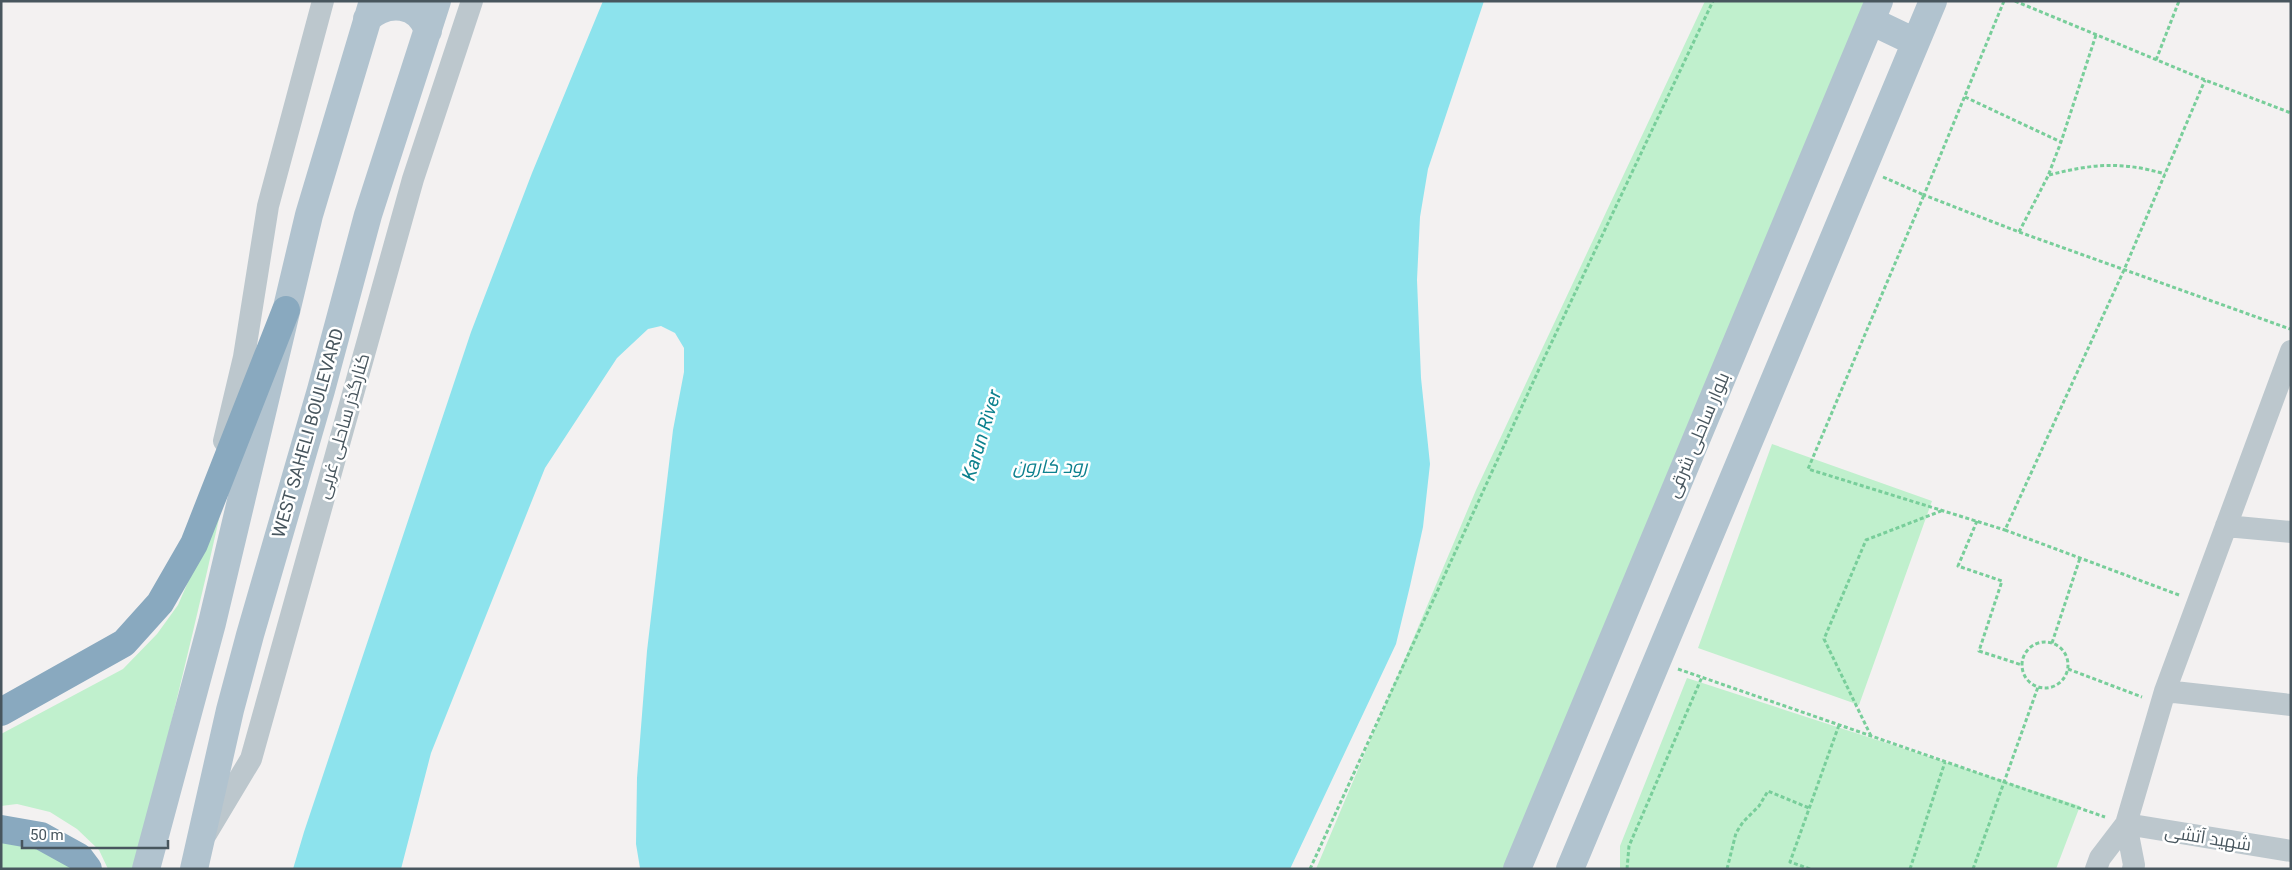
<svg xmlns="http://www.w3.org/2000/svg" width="2292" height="870" viewBox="0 0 2292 870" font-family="Roboto,Cairo,sans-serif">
<rect width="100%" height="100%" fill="#f3f1f1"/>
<!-- green -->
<path fill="#c0f0cd" d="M1705 1H1881L1517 869H1316L1476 490Z
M1772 444 1932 501 1859 705 1698 648Z
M223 501C196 624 165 746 136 869H108L99 850 77 829 50 812 17 804 1 806V734L123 669 157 634 178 605Z
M1687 678 2080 806 2056 869H1620V846Z
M1 831 78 869H1Z"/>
<!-- water -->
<path fill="#8de3ed" d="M603 1H1484L1428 169 1420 217 1417 280 1421 378 1430 464 1423 527 1410 586 1396 644 1290 869 640 868 636 844 637 778 647 651 673 430 684 372V348L675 333 661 326 648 329 617 358 545 468 431 753 401 869H293L304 832 471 332 532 173Z"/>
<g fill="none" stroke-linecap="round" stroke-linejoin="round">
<!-- path -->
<path stroke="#78ce9a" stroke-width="3" stroke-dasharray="4 2.5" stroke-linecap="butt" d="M2004 1 1924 195 2019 232 2290 329
M2015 1 2205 80 2291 113
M2156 60 2179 1
M1965 97 2061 142
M2049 175C2092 164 2121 161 2165 174
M1883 177 1924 195 1808 469 2005 530
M2019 232 2048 176 2061 142 2096 35
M1977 521 1958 566 2002 581 1979 651 2022 665
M2179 595 2005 530 2124 270 2205 80
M2022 665a23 23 0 1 1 46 0a23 23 0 1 1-46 0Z
M2052 643 2080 558
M1678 669 2105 817
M2068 669 2142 697
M1871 736 1824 639 1866 540 1941 511
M1310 869 1540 367 1713 1
M1627 869 1629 846 1702 677
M1727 869 1736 833 1743 822 1759 806 1768 791 1809 808
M1810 869 1790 862 1839 725
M1910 869 1945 762
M1973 869 2038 687"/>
<!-- minor -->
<path stroke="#bcc7cd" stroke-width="22" d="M224 441 244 357 268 206 323 1
M2226 526 2291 532
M2165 691 2291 705
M2126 824 2291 851
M2126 824 2134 865 2133 869
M206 834 251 759 413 179 472 1
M2096 869 2100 858 2126 824 2165 691 2291 351"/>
<!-- major -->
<path stroke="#b1c3cf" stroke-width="28" d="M367 19C387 0 419 2 428 31
M1871 21 1915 42
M146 869 212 623 309 215 373 1
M194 869 230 710 250 635 321 390 368 215 437 1
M1517 869 1879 1
M1570 869 1933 1"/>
<!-- highway -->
<path stroke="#89a9bf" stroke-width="28" d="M1 712 124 643 160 603 194 544 286 310
M1 829 41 836 79 857 88 869"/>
</g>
<g text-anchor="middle" stroke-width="5" stroke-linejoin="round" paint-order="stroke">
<!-- street labels -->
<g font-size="18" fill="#48565e" stroke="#fff">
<text transform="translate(343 426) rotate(-74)" y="6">کنارگذر ساحلی غربی</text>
<text transform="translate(308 433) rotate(-74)" y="6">WEST SAHELI BOULEVARD</text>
<text transform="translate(1698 435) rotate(-67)" y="6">بلوار ساحلی شرقی</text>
<text transform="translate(2208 838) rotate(9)" y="6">شهید آتشی</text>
</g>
<!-- water labels -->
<g font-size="19" font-style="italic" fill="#0d818e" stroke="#fff">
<text transform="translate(981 435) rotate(-73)" y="7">Karun River</text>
<text x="1050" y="473">رود کارون</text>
</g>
</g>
<!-- border -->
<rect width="2292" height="870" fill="none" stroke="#48565e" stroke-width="5"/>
<!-- scale -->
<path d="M22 840v8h146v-8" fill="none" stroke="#48565e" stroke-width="2.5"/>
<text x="30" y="840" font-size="15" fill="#48565e" stroke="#ffffff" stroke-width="4" paint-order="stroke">50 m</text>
</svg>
